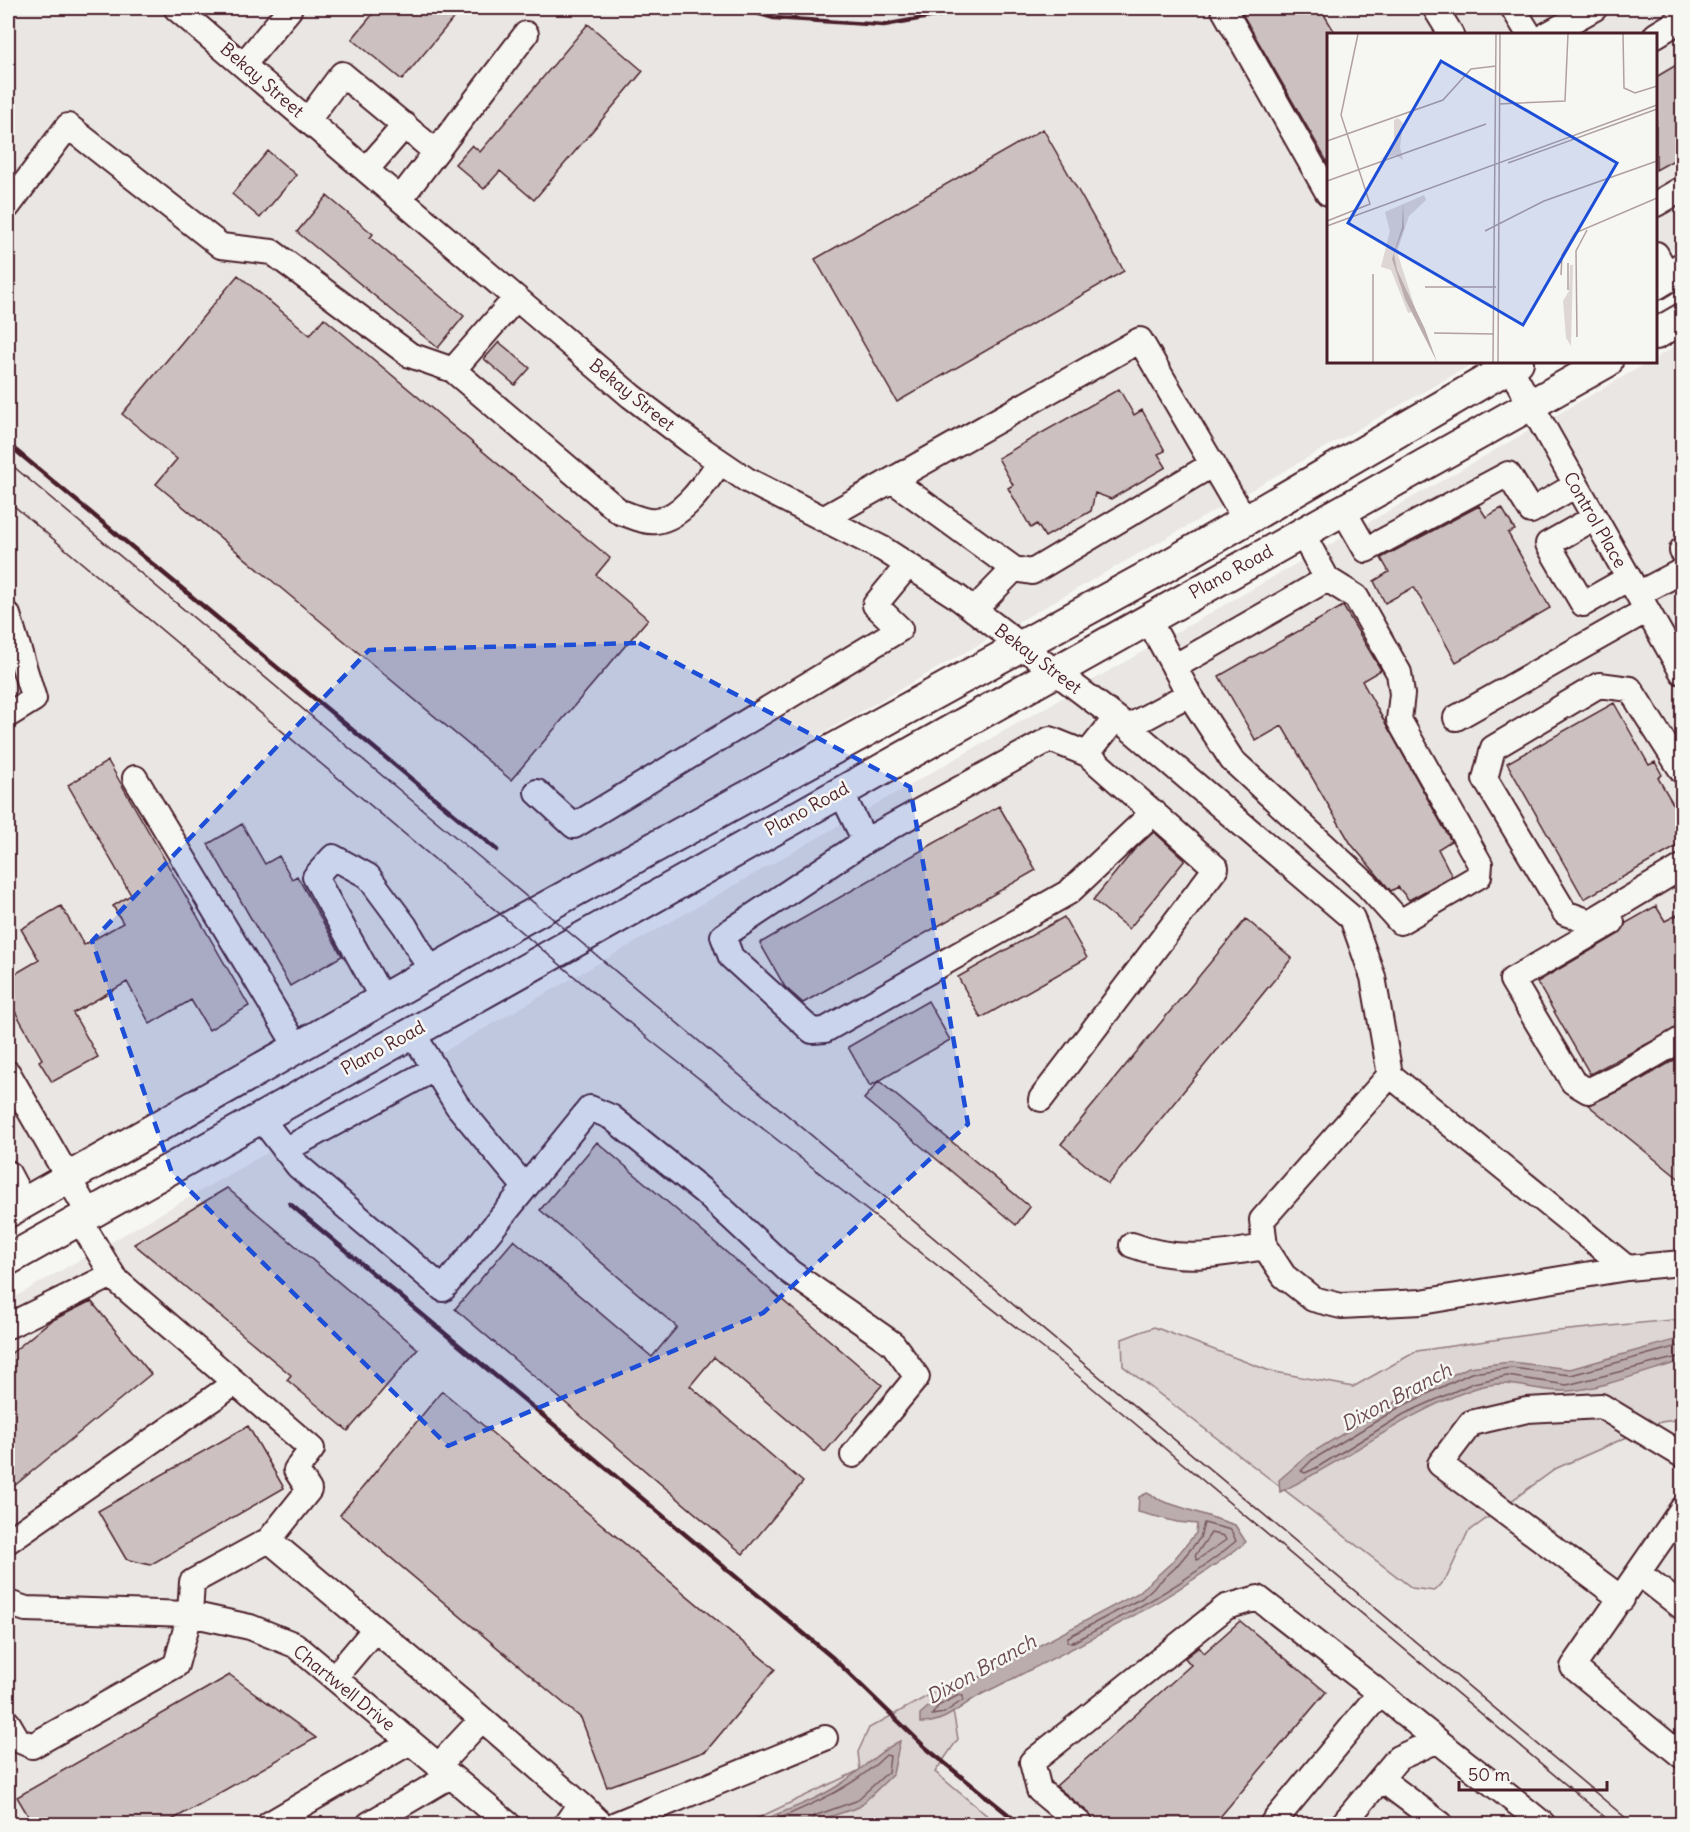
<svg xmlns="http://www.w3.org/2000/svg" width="1690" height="1832" viewBox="0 0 1690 1832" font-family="Delius,sans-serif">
<rect width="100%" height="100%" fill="#f6f6f2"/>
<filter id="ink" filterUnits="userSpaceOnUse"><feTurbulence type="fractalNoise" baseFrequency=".0167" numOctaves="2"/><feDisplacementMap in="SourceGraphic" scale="12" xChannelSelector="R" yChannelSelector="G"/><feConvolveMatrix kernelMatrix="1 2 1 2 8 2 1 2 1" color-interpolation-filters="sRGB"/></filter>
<g filter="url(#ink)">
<!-- built -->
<path fill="#e9e6e3" d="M8 8H1682V244L1656 260V34H1328V362H1476L8 1196Z
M1682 342V1824H8V1301L1649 362H1656V358Z"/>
<!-- green -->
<path fill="#ddd6d5" stroke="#947a80" stroke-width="1.5" d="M1682 1319V1419L1661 1422 1557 1468 1468 1532 1447 1577 1434 1591 1412 1588 1123 1366 1122 1339 1154 1327 1270 1371 1353 1387 1417 1351 1548 1332Z
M942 1688 954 1716 958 1739 935 1772 997 1824H920L875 1819 864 1824H745L860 1770 858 1752 869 1728Z"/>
<!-- water -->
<path fill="#bbadae" stroke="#8e747a" stroke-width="1.5" d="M1682 1338V1361C1650 1370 1600 1389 1568 1391 1533 1393 1511 1376 1473 1389 1404 1413 1346 1461 1280 1492L1279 1480 1308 1455 1395 1402 1469 1367 1511 1362 1570 1369Z
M1147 1493 1162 1501 1235 1525 1246 1542C1165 1605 1076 1647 984 1693 961 1704 948 1723 920 1723V1714L935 1701 1138 1593 1171 1563 1196 1533 1197 1524 1177 1522 1138 1512 1139 1497Z
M900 1741 893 1774 859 1807 808 1824H753C781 1812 813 1802 839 1785 861 1771 877 1752 900 1741Z"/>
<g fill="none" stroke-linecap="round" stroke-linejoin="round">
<!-- shore -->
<path stroke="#77585f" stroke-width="1.5" d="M1682 1345 1571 1375 1511 1368 1471 1373 1398 1408 1312 1460 1301 1471 1305 1473 1316 1468 1404 1414 1473 1383 1507 1376 1567 1385 1682 1356
M1204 1523 1231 1530 1236 1541C1187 1583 1128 1614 1071 1643L1067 1642 1068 1637 1142 1598 1175 1568 1200 1538Z
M1211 1533 1224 1536 1226 1540 1197 1560 1195 1556Z
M959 1695 963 1696V1700L944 1713 932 1715 938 1706Z
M767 1824C810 1805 852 1789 886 1755L890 1756 888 1772 856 1801 814 1816 810 1824"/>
</g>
<!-- building -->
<path fill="#ccc1c0" stroke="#4a1f2b" stroke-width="1.5" d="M378 8H462L402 80 352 39Z
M1239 8H1320L1336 34H1329V165Z
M588 24 643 71 534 200 500 171 484 189 455 164 472 145 480 152Z
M1683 61V155L1656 170V77Z
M1043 129 1124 271 897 402 815 259Z
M268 151 296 175 260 218 232 194Z
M327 196 373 234 370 238 464 316 438 348 297 232Z
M238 275 310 335 324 318 610 558 596 575 648 619 511 780 156 484 177 459 122 414Z
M499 342 530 368 515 385 484 359Z
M1119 389 1134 415 1142 410 1165 451 1158 454 1166 467 1111 499 1095 493 1091 511 1045 537 1037 524 1031 528 1008 488 1013 485 998 458Z
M1479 506 1486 517 1502 508 1515 530 1508 533 1550 608 1456 662 1414 587 1385 603 1374 581 1389 572 1381 558Z
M1343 606 1381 670 1362 681 1451 841 1438 849 1452 876 1409 900 1398 887 1391 891 1351 844 1282 726 1256 741 1219 676Z
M1614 703 1649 765 1655 762 1662 775 1658 778 1683 821V843L1584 899 1507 763Z
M108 761 249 1006 209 1030 191 1000 150 1024 127 982 73 1013 98 1057 52 1082 39 1061 42 1059 8 999V978L39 960 21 929 61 906 84 945 123 923 113 906 131 895 68 785Z
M999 806 1036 870 803 1003 785 987 760 943Z
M242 824 265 864 279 856 292 879 297 876 342 956 290 986 208 844Z
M1154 832 1185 860 1129 929 1093 900 1134 850Z
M1656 906 1665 921 1683 912V1025L1590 1074 1537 982 1619 934 1626 923Z
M1064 917 1087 958 981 1018 958 977Z
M1246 919 1292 958 1108 1184 1061 1144Z
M928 1001 950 1040 870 1086 848 1047Z
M1683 1055V1182L1588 1105 1628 1087Z
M879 1081 1030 1207 1016 1225 864 1099Z
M597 1142 882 1385 825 1452 714 1357 690 1386 803 1482 743 1554 455 1309 514 1240 652 1357 677 1327 540 1210Z
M227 1188 418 1349 348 1431 287 1380 291 1375 134 1244Z
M91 1301 151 1374 8 1491V1356L49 1322Z
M442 1391 775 1669 706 1751 607 1787 581 1718 340 1515Z
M248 1426 284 1488 150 1565 126 1559 98 1511Z
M1240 1621 1326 1692 1214 1824H1095L1089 1813 1056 1786 1191 1665 1185 1658 1199 1647 1204 1653Z
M230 1675 316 1738 165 1824H33L17 1797Z"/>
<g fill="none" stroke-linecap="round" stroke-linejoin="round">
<defs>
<path id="minor" d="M176 8 631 396 694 444 747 480 883 549 956 596 1128 727 1352 918 1373 977 1390 1075 1627 1268
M1223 8 1328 193
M1435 8 1451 34
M1513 8 1529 34
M1548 34 1595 8
M1656 35 1682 19
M243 65 289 10 286 8
M308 120 342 74 436 152 400 199
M436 152 526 34
M366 170 405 125
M1656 204 1682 189
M8 206 68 126 221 246 272 252 410 355 453 370 620 512C630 515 646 523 656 521 684 517 705 483 720 462
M1656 254 1668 276
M1509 366 1682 672
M453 370 516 298
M892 480 1014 569 1032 572 1213 464
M1343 510 1366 550 1508 474 1531 511 1576 485
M1594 518 1548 544 1583 604 1629 578
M823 519 1140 340 1245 520
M1682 550V551
M1638 594 1682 571
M974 610 1014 569
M8 615 34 699 8 715
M1174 667 1327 579 1302 533
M1189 694 1232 760 1367 885 1400 922 1479 876 1480 864 1399 720 1402 694 1399 673 1356 597 1327 579
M1456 718 1647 610
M1128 727 1189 694 1148 619
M1682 771 1630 689 1599 685 1493 748 1485 779 1565 913 1590 922 1682 867
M135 778 298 1049
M840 790 865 841 1050 739 1087 754
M537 792 574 826 900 629 875 605 908 565
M865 841 723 936 731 957 812 1031 825 1030 1069 892 1154 812
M1612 922 1512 980 1573 1082 1588 1091 1622 1074 1682 1039
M383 1000 315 877 333 857 368 876 405 926 432 972
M412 1032 457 1105 525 1187
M8 1073 89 1214
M1390 1075 1262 1220 1265 1247 1284 1276 1313 1299 1341 1306 1421 1302 1627 1268 1682 1263
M1041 1099 1216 868 1087 754 1116 718
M260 1117 298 1166 443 1289 590 1108 611 1117 704 1192 790 1272 893 1344 917 1377 853 1455
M285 1150 434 1069
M8 1173 24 1203
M79 1219 115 1279 312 1449 296 1470 309 1490 269 1540
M1132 1245C1180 1263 1216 1255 1265 1247
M8 1326 112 1275
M1682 1509 1573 1667 1682 1756
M8 1541 235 1383
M1640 1574 1682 1607
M1622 1599 1440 1464 1471 1423 1527 1410 1601 1406 1682 1455
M8 1603 26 1609 190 1614 250 1627 295 1645 508 1824
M334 1678 375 1629
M1380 1693C1433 1739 1489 1780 1543 1824
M8 1723 18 1740 32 1746 176 1665 190 1614 192 1582 269 1540 482 1719
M438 1766 482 1719 580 1804 566 1824
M1381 1779 1441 1824
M580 1804 601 1824
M269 1824 410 1742
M369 1824 450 1776
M616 1824 825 1738
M1080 1824 1039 1790 1032 1762 1226 1607 1258 1598 1380 1693 1272 1824
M1343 1824 1398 1758 1436 1741"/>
<path id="major" d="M1656 284 1682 268
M1656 334 1682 319
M8 1212 513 925 1163 568 1518 362
M8 1260 1607 362"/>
</defs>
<!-- minor casing -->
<use href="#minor" stroke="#4a1f2b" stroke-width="28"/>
<!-- major casing -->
<use href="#major" stroke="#4a1f2b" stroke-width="34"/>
<!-- minor -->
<use href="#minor" stroke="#f6f6f2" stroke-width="24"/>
<!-- major -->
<use href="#major" stroke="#f6f6f2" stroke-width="30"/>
<!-- tram -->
<path stroke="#4a1f2b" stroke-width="1.5" d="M8 462 1633 1824
M8 501 650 1040 1077 1375 1613 1824"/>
<!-- rail -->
<path stroke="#4a1f2b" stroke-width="4.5" d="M738 8 774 18 884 25 980 8
M8 444 497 850
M290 1204 833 1658 926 1748 1020 1824"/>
</g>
</g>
<!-- marked area -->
<path fill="#1d4ed8" fill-opacity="0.2" stroke="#1d4ed8" stroke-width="4.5" stroke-dasharray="12 8" stroke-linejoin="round" d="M639 643 910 787 968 1124 763 1313 448 1446 172 1173 92 941 369 650Z"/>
<g text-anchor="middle" stroke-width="5" stroke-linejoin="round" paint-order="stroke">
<!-- street labels -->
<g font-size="18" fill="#4a1f2b" stroke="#f6f6f2">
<text transform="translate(262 80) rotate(41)" y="6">Bekay Street</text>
<text transform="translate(632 395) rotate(39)" y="6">Bekay Street</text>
<text transform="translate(1595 520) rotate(60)" y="6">Control Place</text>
<text transform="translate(1231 572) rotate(-29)" y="6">Plano Road</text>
<text transform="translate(1038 659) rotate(37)" y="6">Bekay Street</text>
<text transform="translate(807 809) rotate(-29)" y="6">Plano Road</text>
<text transform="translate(383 1048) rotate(-29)" y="6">Plano Road</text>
<text transform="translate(344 1688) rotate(39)" y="6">Chartwell Drive</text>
</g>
<!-- water labels -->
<g font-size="20" font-style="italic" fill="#6c4a52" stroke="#f6f6f2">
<text transform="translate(1396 1397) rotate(-28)" y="7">Dixon Branch</text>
<text transform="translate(981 1669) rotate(-29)" y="7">Dixon Branch</text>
</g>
</g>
<!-- overview -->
<g transform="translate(1327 33)">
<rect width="330" height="330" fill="#f6f6f2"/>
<path d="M71 85 76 90 73 114 76 127 68 122 53 127 67 113V87ZM97 162 99 167 82 183 70 219 89 278 81 280 64 237 54 234 63 198 58 179ZM243 232H246L244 313 239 305 236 268 242 258Z" fill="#ddd6d5"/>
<path d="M76 170 77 195 67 221 70 237 98 296 110 329 78 266 65 226 75 194Z" fill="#bbadae"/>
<path fill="none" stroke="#b1a0a2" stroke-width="1.5" d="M296 1 297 55 308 60 330 53M172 71 238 68 241 1M0 108 116 67 144 36 169 33M181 130 330 76M0 148 159 91M0 188 43 171 14 82 31 1M0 193 330 72M158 198 217 168 330 128M234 242 235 222 248 200 330 165M98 254H169M241 257V230M107 300 167 301M250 304 249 218 260 197M46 329V241M166 329 169 1M171 329 173 1"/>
<path fill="#1d4ed8" fill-opacity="0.15" stroke="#1d4ed8" stroke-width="3" d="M114 28 290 130 196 292 21 190Z"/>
<rect width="330" height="330" fill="none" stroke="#4a1f2b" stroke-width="3"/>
</g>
<!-- margin -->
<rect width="1690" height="1832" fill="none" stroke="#f6f6f2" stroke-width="30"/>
<rect x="15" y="15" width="1660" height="1802" fill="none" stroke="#4a1f2b" stroke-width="2" filter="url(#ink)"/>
<!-- scale -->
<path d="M1459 1781v9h148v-9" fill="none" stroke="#4a1f2b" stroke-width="3"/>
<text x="1468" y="1781" font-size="18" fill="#4a1f2b" stroke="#f6f6f2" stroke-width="4.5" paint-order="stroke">50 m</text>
</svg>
